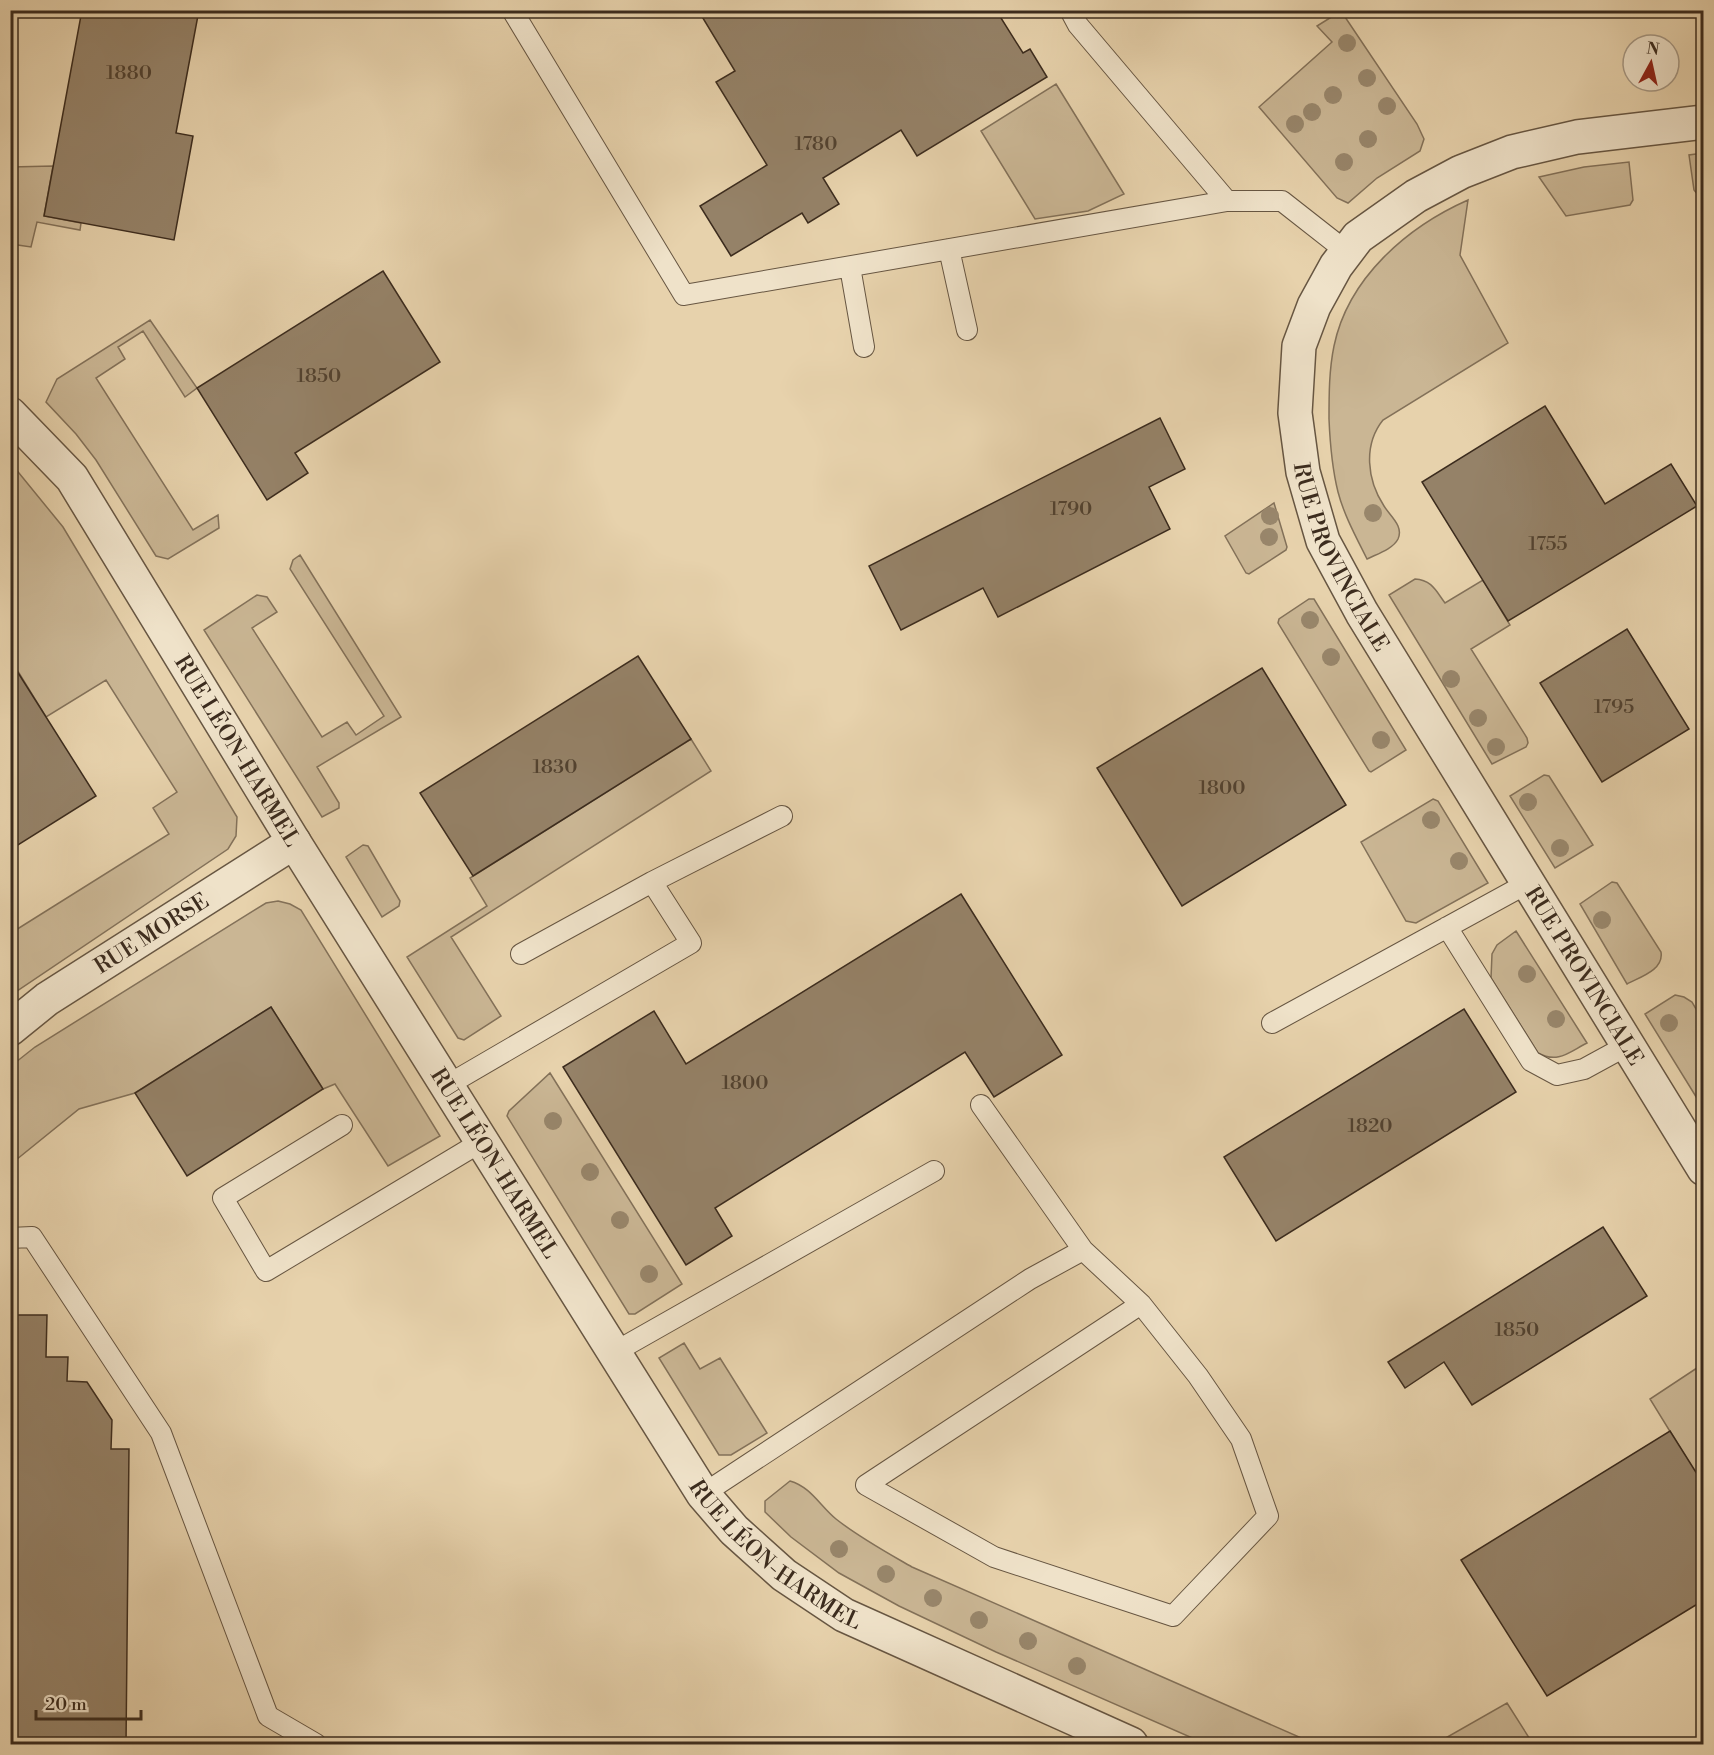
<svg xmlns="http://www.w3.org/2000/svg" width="1714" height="1755" viewBox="0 0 1714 1755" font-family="'Libre Bodoni',serif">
<rect width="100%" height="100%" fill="#e7d2ac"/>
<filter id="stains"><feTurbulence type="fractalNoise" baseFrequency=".00333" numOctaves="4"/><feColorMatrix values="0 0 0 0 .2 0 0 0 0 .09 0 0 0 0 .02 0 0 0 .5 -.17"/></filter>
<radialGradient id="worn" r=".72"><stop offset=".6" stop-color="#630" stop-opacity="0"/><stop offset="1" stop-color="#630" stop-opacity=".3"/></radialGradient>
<!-- green -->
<path fill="#cab694" stroke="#837159" stroke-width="1.5" d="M1341 11 1417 124 1424 139 1420 151 1377 178 1348 203 1337 198 1259 107 1332 42 1317 26Z
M1056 84 1124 194 1088 211 1035 219 981 131Z
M1703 153V195H1698L1694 190 1689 155Z
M1629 162 1633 200 1630 205 1566 216 1539 177 1584 167Z
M53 166 44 216 81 223 80 230 37 222 31 247 11 244V167Z
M1468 200 1460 255 1508 343 1383 420C1363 445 1367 480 1384 506 1390 516 1404 526 1398 539 1393 549 1377 554 1367 559 1356 537 1344 515 1338 492 1332 468 1330 443 1329 419 1329 395 1329 370 1334 346 1348 278 1407 227 1468 200Z
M150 320 197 388 185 397 143 331 118 347 125 359 96 378 193 530 218 515 219 528 168 559 156 556 96 460 76 434 46 402 57 379Z
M10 462 63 527 237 817 236 836 228 849 11 995V933L169 834 153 808 177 792 106 680 46 717 11 660Z
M1274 503 1287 547 1286 550 1249 574 1246 573 1225 536Z
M300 555 401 717 317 767 339 803V808L322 817 204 630 257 595 267 597 277 612 252 628 322 737 347 722 356 735 384 716 290 569 293 560Z
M1415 579C1432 580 1436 591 1445 603L1483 580 1510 625 1471 649 1527 738 1528 743 1526 747 1492 764 1389 595Z
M1309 599H1314L1406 750 1371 772 1369 771 1278 623 1279 619Z
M691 739 711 771 451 937 501 1016 464 1040 458 1038 407 957 487 906 470 878Z
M1544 775 1549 776 1593 845 1555 868 1510 796Z
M1433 799 1438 801 1488 883 1416 923 1406 921 1361 842Z
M363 845 368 846 400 901 399 906 382 917 346 857Z
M1612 882 1617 883 1661 952C1664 970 1640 977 1627 984L1580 904Z
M278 901 290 904 301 910 440 1136 388 1166 335 1084 323 1089 271 1007 135 1093 79 1109 11 1164V1066L35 1047 266 903Z
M1516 931 1587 1043C1569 1052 1558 1064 1538 1053L1491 978 1492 954 1497 945Z
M1675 995 1684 997 1692 1002 1703 1021V1108L1645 1014Z
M550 1073 682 1284 635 1314H629L507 1116 509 1111Z
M684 1343 700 1369 720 1358 767 1433 731 1455H719L659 1358Z
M1703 1364V1485L1650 1399Z
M790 1481C811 1487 820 1506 836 1519 860 1538 886 1552 912 1567L1315 1744H1206L996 1652 899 1606 839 1573 791 1537 765 1512V1501Z
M1507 1703 1533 1744H1435Z"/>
<!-- building -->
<path fill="#958268" stroke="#3c2c1e" stroke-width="1.5" d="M82 10H199L176 133 193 136 174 240 44 216Z
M698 10H996L1023 53 1030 49 1047 77 917 156 901 130 823 178 839 204 808 223 802 213 731 256 700 206 767 165 716 82 735 71Z
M383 271 440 362 295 453 308 473 267 500 197 388Z
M1545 406 1605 504 1671 464 1697 506 1508 621 1422 482Z
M1160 418 1185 469 1149 487 1170 529 998 617 983 588 901 630 869 566Z
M1627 629 1689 729 1602 782 1540 683Z
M638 656 691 739 473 876 420 793Z
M10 660 96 796 10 850Z
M1262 668 1346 805 1182 906 1097 768Z
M961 894 1062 1055 994 1097 965 1052 715 1208 732 1236 686 1265 563 1067 654 1011 686 1064Z
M271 1007 323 1089 187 1176 135 1093Z
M1464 1009 1516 1092 1276 1241 1224 1157Z
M1603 1227 1647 1296 1472 1405 1444 1362 1405 1388 1388 1362Z
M10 1315H47L46 1357H68L67 1381 87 1382 112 1420 111 1449H129L126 1744H10Z
M1670 1431 1704 1485V1600L1547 1696 1461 1560Z"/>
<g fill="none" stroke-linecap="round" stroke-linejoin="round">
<defs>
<path id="service" d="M512 10 684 295 1227 201H1282L1347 252
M1070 10 1078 25 1227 201
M949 249 967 330
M850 267 864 347
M1447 927 1531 1061 1557 1075 1584 1069 1628 1045
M521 954 652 882
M1272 1023 1528 883
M446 1086 691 943 652 882 782 816
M342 1125 223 1198 266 1271 481 1142
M10 1238 32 1237 161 1433 268 1716 316 1744
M1083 1250 1141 1304 1198 1376 1241 1439 1268 1516 1173 1616 994 1557 866 1485 1141 1304
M613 1353 934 1171
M703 1494 1030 1279 1083 1250 981 1105"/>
<g id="minor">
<path id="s1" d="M1704 122 1577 137 1512 152 1461 172 1416 196 1358 237 1336 266 1314 306 1299 346 1295 413 1303 472 1323 541 1362 613 1704 1169"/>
<path id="s2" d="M10 414 72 478 294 842 703 1494 734 1530 784 1575 844 1615 1131 1744"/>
<path id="s3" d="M10 1029 47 999 294 842"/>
</g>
</defs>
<!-- service casing -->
<use href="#service" stroke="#675642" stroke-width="22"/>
<!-- minor casing -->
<use href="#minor" stroke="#675642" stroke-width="36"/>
<!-- service -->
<use href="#service" stroke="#efe2c9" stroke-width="20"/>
<!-- minor -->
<use href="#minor" stroke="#efe2c9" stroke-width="33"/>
</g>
<!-- trees -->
<g fill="#98866b">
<circle cx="1347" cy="43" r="9"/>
<circle cx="1367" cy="78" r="9"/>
<circle cx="1333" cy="95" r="9"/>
<circle cx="1387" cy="106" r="9"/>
<circle cx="1312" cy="112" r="9"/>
<circle cx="1295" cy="124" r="9"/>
<circle cx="1368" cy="139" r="9"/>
<circle cx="1344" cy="162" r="9"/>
<circle cx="1373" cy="513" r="9"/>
<circle cx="1270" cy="516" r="9"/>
<circle cx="1269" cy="537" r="9"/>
<circle cx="1310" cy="620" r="9"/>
<circle cx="1331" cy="657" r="9"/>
<circle cx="1451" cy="679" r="9"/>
<circle cx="1478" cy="718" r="9"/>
<circle cx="1381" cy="740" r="9"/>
<circle cx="1496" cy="747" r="9"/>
<circle cx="1528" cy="802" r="9"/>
<circle cx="1431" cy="820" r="9"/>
<circle cx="1560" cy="848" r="9"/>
<circle cx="1459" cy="861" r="9"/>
<circle cx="1602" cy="920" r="9"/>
<circle cx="1527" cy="974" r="9"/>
<circle cx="1556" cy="1019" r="9"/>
<circle cx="1669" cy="1023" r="9"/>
<circle cx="553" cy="1121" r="9"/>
<circle cx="590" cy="1172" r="9"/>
<circle cx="620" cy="1220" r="9"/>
<circle cx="649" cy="1274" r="9"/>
<circle cx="839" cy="1549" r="9"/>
<circle cx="886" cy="1574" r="9"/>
<circle cx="933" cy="1598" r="9"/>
<circle cx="979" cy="1620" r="9"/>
<circle cx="1028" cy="1641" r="9"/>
<circle cx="1077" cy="1666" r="9"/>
</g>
<g text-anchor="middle" stroke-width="6" stroke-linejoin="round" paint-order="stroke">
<!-- number labels -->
<g font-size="20" fill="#524230">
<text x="129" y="79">1880</text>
<text x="816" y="150">1780</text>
<text x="319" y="382">1850</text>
<text x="1071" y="515">1790</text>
<text x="1548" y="550">1755</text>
<text x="1614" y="713">1795</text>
<text x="555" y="773">1830</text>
<text x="1222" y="794">1800</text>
<text x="745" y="1089">1800</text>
<text x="1370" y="1132">1820</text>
<text x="1517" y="1336">1850</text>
</g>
<!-- street labels -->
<g font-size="22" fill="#3c2c1e" stroke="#efe2c9">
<text dy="8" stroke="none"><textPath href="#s1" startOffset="716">RUE PROVINCIALE</textPath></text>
<text dy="8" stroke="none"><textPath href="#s2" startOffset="408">RUE LÉON-HARMEL</textPath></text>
<text dy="8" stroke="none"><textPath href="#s3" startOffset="171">RUE MORSE</textPath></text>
<text dy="8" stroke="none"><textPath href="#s1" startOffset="1202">RUE PROVINCIALE</textPath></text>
<text dy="8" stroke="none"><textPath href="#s2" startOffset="894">RUE LÉON-HARMEL</textPath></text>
<text dy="8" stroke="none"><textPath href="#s2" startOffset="1380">RUE LÉON-HARMEL</textPath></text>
</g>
</g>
<!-- margin -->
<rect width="1714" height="1755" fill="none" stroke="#e7d2ac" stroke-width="36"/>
<rect x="12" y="12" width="1690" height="1731" fill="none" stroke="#3c2c1e" stroke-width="3"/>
<rect x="18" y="18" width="1678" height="1719" fill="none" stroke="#3c2c1e" stroke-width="1.5"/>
<!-- north arrow -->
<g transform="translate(1651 63) rotate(8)"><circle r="28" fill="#efe2c9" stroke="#a79985" stroke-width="1.5"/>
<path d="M0-4.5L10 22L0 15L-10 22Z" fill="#8f2418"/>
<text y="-9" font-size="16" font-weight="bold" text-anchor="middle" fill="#3c2c1e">N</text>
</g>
<!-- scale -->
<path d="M36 1710v9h105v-9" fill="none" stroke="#3c2c1e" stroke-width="3"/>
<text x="45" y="1710" font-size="18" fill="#3c2c1e" stroke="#efe2c9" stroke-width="4.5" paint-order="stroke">20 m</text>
<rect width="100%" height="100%" filter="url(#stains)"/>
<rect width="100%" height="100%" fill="url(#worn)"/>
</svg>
